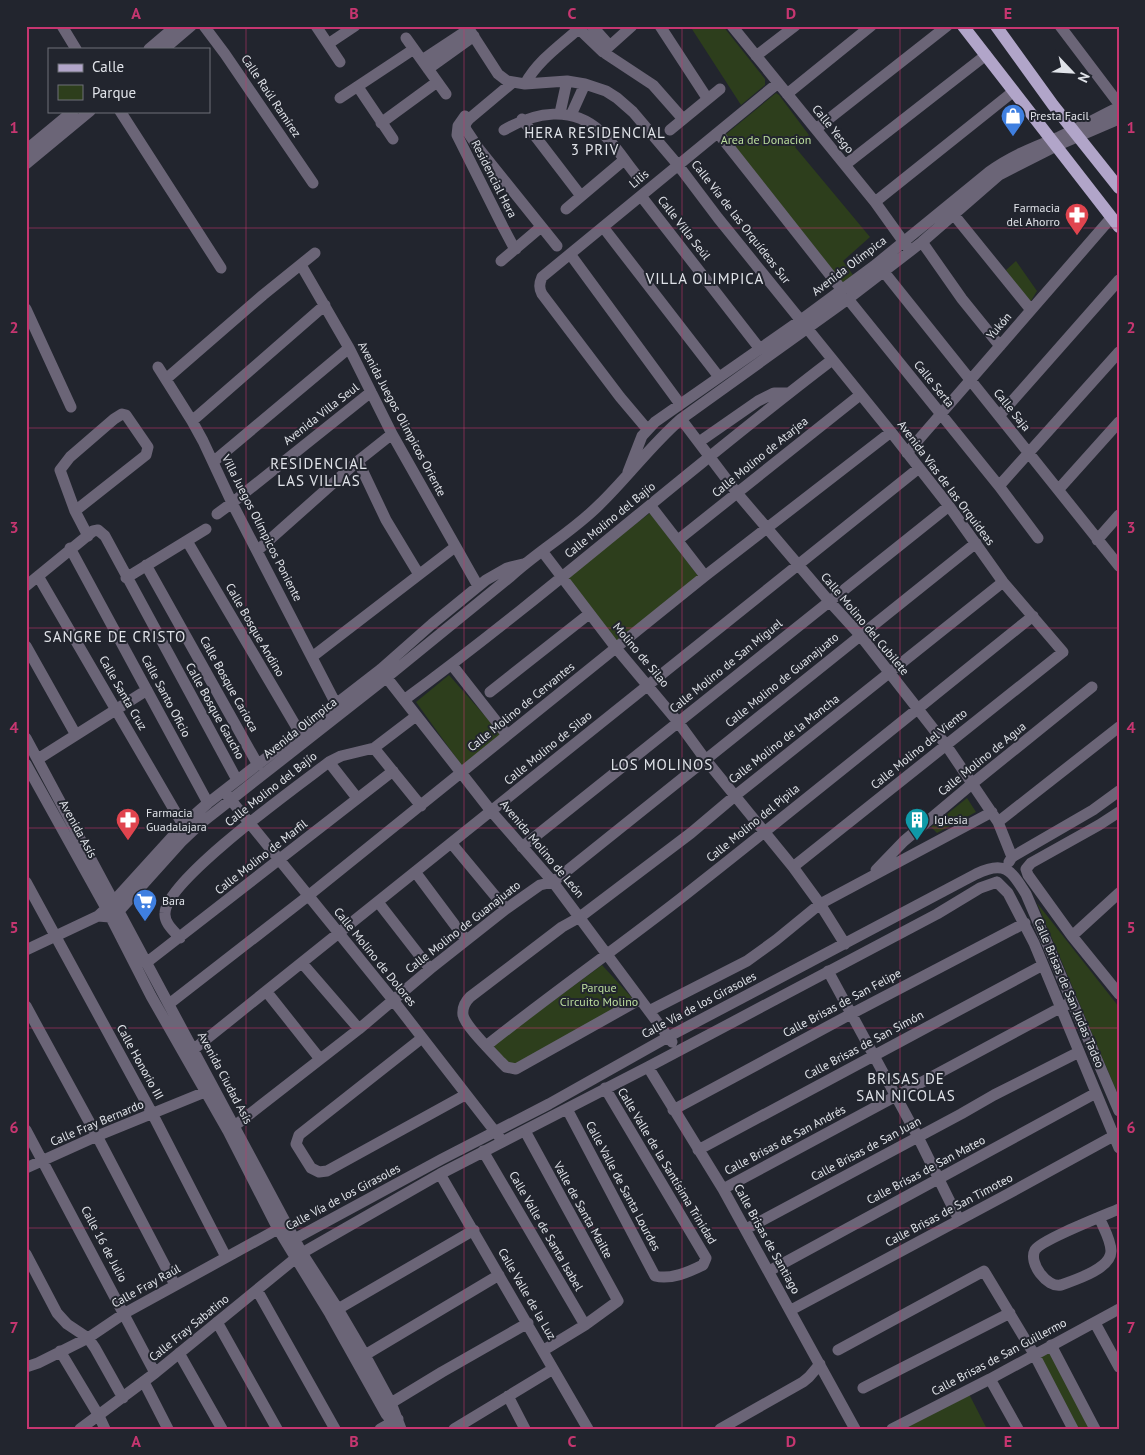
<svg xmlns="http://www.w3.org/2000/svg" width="1145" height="1455" viewBox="0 0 1145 1455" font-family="'PT Sans',sans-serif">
<rect width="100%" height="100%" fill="#22252e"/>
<!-- green -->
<path fill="#2d3e1c" d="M690 26H723L765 79V85L741 105Z
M776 93 779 95 809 135 795 147 870 237 843 261 853 275 843 283 725 135Z
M1016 261 1037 291 1029 304 1006 270Z
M650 513 699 577 614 643 565 578Z
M449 675 501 734 462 766 416 702Z
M967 798 976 812 937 833 931 827Z
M1037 903 1119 1007V1097Z
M602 965 634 1000 509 1067 493 1045Z
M1051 1351 1093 1429H1077L1039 1358Z
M969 1394 987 1429H900Z"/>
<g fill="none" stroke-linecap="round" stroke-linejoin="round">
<!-- minor -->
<path stroke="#6b6577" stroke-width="11" d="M62 26 76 49
M204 26 225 54 313 183
M316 26 340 62
M467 26 498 74 507 81 525 84 567 81 585 84 606 91 617 98 633 112 678 165 718 218 891 432 949 506 1003 582 1063 652 793 867
M592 26 609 45
M660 26 707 98
M732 26 875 202 908 248
M1060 26 1119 104
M579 29 603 52 653 85 683 119
M406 38 446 94
M328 44 355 26
M149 49 176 26
M164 49 191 26
M603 52 632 26
M756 56 795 26
M422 60 469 29
M428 69 474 36
M512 83 469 119 466 123 465 128 479 149 557 246
M525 84C538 60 562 44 582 26
M358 87 393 139
M787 94 871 26
M340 98 414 49
M120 111 221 268
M560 113 567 81
M571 115 585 84
M465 116 458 126 457 135 503 227 512 244 516 249
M522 119 581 196
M381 123 437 82
M816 129 947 26
M504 130C535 112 572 105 601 132 615 144 626 163 638 177
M670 130 720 89
M718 133 842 290
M26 150 73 111
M26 164 90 111
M845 165 986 55
M641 196 760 349
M875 202 1014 91
M566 209 624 160
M954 215 1031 310
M603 227 719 377
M922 242 962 299 1000 346
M570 254 680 404
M501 261 541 227
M301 265 349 348 392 434 478 586
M884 272 1119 566
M848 299 999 486 1038 538
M26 309 71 407
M158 367 192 421 203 441 232 503 336 704
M166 379 263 295 315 253
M999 416 1119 280
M681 419 737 493 829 601 860 635 946 745 998 822 1012 857
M192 421 325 305
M647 429 620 397 542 294C539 288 539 284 542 277L570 254 778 83
M699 442 758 401 774 393H789
M907 453 1111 218
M358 461 386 520 418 573
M213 462 349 348
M628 472 642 436 655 422 801 320 874 266 989 172C1011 156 1034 147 1059 137 1079 128 1099 117 1119 107
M999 486 1119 352
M1058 490 1119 422
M650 505 705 576
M75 511 146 455 148 447 126 415 122 414 114 419 70 457 60 470 75 511 88 536
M217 514 232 503 371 392
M93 531 98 530 105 536 237 780
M678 540 860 395
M1097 540 1119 515
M187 541 300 733
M70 548 208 803
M257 551 358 461 392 434
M542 551 616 648 678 722 705 759 793 867 820 904 845 944
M146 565 258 765
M38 576 183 825
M126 578 206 529
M26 586 92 532
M26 646 76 735
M312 657 455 547
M452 665 507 735
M383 673 491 811 553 882 672 1042
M490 692 589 614
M404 700C551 592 687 470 832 360
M26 738 302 1253 338 1309 365 1355 391 1403 401 1429
M374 748 421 806
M38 759 147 690
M329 762 357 798
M26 764 106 908 151 996 228 1131 278 1229 330 1314 386 1414 398 1429
M226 794 393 1000 500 1138
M1119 812 1099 825 1031 863 1026 869 1028 875 1072 936 1119 994
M998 822 1119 727
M452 844 506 909
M522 847 949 506
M1009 862 1012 857 1093 810 1119 791
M876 870 904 841 973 783 1092 687
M416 873 466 940
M26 882 153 1115 226 1257
M997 882 1008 893 1034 943 1119 1148
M378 902 430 969
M98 916 110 917 119 911 181 842 200 824 386 678 510 577C538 551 572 532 599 505 628 477 651 445 681 419L848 299 922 242 999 175 1056 146 1119 119
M1072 936 1119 893
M180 938C174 931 164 923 165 913 166 880 299 785 329 762L341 756 374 748 416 716
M26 950 98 916 113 902 183 825 208 803 381 669 432 624 486 580 507 568 523 564
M146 963 393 771
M302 963 359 1029
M828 971 918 1137 959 1220
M266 991 320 1059
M639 1000 516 1069 506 1067 501 1062C492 1052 465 1026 463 1015 462 1007 465 1002 470 997L562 927 580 917 691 833 736 795 1003 582
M169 1004 308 896 705 576 891 432
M26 1006 97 1136 175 1285
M649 1011 747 961 776 940 820 904 992 812
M422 1038 299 1135 296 1144 311 1168 319 1172 327 1171 465 1095
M486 1046C551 994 620 946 685 895 802 803 917 709 1033 616
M194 1049 919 468
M648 1067 723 1189 855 1429
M567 1109 655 1276C671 1280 689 1272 703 1265L706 1258 605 1088
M673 1110 851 1014 1025 923
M26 1130 155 1373
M228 1131 359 1029 430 969 506 909 540 885 553 882 976 543
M525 1131 618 1301 585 1325 544 1350
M698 1150 1043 965
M483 1151 585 1325
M26 1168 97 1136 205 1092
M440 1174 588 1429
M723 1189 1071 1002
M1099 1217C1103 1227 1111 1240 1111 1251 1111 1269 1075 1280 1061 1285 1047 1288 1028 1263 1035 1250 1041 1240 1105 1215 1119 1209
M746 1229 961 1114 994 1095 1079 1052
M287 1243 442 1159 549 1104 668 1037 976 874C1005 860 1011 870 1026 894L1119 1111
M26 1254 57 1313 67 1324 88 1338 95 1348 123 1398
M769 1271 1096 1093
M257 1290 335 1429
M338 1309 474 1230
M791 1310 1006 1195 1119 1133
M217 1322 277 1429
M1095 1323 1119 1367
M1051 1345 1095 1429
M838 1350 984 1271 1034 1354 1073 1429
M60 1351 99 1416 105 1429
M179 1353 222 1429
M365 1355 499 1275
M26 1367 38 1363 88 1338 125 1313 278 1229
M990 1379 1018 1429
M144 1382 168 1429
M863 1388 1010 1313
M508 1396 525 1429
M391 1403 442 1372 528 1323
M80 1429 155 1373 302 1253 440 1174 648 1067 937 914 980 888 997 882
M380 1429 398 1419
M454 1429 553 1369
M720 1429 803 1382 809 1377 820 1364
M892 1429 990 1379 1119 1309"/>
<!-- major -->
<path stroke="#b1a5c9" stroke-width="12" d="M963 26 1119 227
M996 26 1053 105 1119 188"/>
</g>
<!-- grid -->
<path fill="none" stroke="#c63670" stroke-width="1" stroke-opacity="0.55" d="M246 26V1429M464 26V1429M682 26V1429M900 26V1429M26 228H1119M26 428H1119M26 628H1119M26 828H1119M26 1028H1119M26 1228H1119"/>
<!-- icons -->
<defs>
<symbol id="shop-pin" viewBox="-11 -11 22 30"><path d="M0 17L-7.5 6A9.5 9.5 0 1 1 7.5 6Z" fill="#3f7fe0" stroke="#22252e"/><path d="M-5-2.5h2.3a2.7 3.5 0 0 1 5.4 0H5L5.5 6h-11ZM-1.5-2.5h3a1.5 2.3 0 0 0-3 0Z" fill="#fff"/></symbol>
<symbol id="pharmacy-pin" viewBox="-11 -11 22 30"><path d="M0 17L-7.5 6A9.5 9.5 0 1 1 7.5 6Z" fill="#e0444e" stroke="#22252e"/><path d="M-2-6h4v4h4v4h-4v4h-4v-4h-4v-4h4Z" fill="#fff"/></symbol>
<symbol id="building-pin" viewBox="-11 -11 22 30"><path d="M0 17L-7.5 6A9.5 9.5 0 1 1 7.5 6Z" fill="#0f9aa8" stroke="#22252e"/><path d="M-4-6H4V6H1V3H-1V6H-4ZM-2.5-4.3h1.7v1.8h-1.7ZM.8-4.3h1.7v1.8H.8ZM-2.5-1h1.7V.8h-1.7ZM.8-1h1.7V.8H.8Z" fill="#fff"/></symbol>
<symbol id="supermarket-pin" viewBox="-11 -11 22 30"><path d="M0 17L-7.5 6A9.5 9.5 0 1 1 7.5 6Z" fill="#3f7fe0" stroke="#22252e"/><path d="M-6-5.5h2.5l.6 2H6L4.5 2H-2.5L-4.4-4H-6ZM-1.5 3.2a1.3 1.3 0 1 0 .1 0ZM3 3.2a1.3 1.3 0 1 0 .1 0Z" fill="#fff"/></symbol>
</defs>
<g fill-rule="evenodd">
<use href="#shop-pin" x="999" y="102" width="28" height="38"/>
<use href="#pharmacy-pin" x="1063" y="201" width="28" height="38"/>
<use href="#pharmacy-pin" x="114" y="806" width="28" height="38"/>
<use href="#building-pin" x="903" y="806" width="28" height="38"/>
<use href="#supermarket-pin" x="131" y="887" width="28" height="38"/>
</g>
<g text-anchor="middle" stroke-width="4" stroke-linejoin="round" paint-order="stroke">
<!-- street labels -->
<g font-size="12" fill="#e0e3e9" stroke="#22252e">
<text transform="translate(271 96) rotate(56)" y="4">Calle Raúl Ramírez</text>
<text transform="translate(833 129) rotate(51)" y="4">Calle Yesgo</text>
<text transform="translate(494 179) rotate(63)" y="4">Residencial Hera</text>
<text transform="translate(639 179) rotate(-40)" y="4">Lilis</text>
<text transform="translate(741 222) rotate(52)" y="4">Calle Vía de las Orquídeas Sur</text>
<text transform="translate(684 228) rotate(52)" y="4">Calle Villa Seúl</text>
<text transform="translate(849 266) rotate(-37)" y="4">Avenida Olímpica</text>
<text transform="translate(999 326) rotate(-49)" y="4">Yukón</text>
<text transform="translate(934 384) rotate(51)" y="4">Calle Serta</text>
<text transform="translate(1012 410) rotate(51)" y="4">Calle Saja</text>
<text transform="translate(321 414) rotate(-38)" y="4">Avenida Villa Seul</text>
<text transform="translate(402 419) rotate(62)" y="4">Avenida Juegos Olimpicos Oriente</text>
<text transform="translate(760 457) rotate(-39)" y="4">Calle Molino de Atarjea</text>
<text transform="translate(946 483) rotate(53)" y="4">Avenida Vías de las Orquídeas</text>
<text transform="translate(610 520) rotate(-39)" y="4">Calle Molino del Bajío</text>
<text transform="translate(262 528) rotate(63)" y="4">Villa Juegos Olímpicos Poniente</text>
<text transform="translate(865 624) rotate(50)" y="4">Calle Molino del Cubilete</text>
<text transform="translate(255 630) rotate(60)" y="4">Calle Bosque Andino</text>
<text transform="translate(641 655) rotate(50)" y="4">Molino de Silao</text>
<text transform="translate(726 666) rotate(-39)" y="4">Calle Molino de San Miguel</text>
<text transform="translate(782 680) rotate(-39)" y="4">Calle Molino de Guanajuato</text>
<text transform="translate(229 684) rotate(61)" y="4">Calle Bosque Carioca</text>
<text transform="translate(123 693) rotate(60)" y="4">Calle Santa Cruz</text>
<text transform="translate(166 696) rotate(62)" y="4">Calle Santo Oficio</text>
<text transform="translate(521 707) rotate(-39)" y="4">Calle Molino de Cervantes</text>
<text transform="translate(215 711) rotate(61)" y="4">Calle Bosque Gaucho</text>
<text transform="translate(300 728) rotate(-38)" y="4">Avenida Olímpica</text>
<text transform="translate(784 739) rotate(-38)" y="4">Calle Molino de la Mancha</text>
<text transform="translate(548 748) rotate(-39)" y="4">Calle Molino de Silao</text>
<text transform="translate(919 749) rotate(-39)" y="4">Calle Molino del Viento</text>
<text transform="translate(982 759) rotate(-39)" y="4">Calle Molino de Agua</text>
<text transform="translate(271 789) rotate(-38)" y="4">Calle Molino del Bajío</text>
<text transform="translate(753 823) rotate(-39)" y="4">Calle Molino del Pípila</text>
<text transform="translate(78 829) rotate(61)" y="4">Avenida Asís</text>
<text transform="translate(542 849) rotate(50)" y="4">Avenida Molino de León</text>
<text transform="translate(261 857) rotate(-38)" y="4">Calle Molino de Marfil</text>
<text transform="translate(463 927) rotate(-38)" y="4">Calle Molino de Guanajuato</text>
<text transform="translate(375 957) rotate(51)" y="4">Calle Molino de Dolores</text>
<text transform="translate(1069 993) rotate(67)" y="4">Calle Brisas de San Judas Tadeo</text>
<text transform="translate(842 1003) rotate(-28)" y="4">Calle Brisas de San Felipe</text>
<text transform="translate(699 1005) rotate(-28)" y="4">Calle Vía de los Girasoles</text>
<text transform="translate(864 1045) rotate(-28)" y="4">Calle Brisas de San Simón</text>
<text transform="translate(140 1062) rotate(61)" y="4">Calle Honorio III</text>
<text transform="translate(225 1078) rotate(62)" y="4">Avenida Ciudad Asís</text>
<text transform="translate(97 1123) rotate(-23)" y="4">Calle Fray Bernardo</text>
<text transform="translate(785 1140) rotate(-28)" y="4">Calle Brisas de San Andrés</text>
<text transform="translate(866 1149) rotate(-28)" y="4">Calle Brisas de San Juan</text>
<text transform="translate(667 1166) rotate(59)" y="4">Calle Valle de la Santísima Trinidad</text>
<text transform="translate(926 1170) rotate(-28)" y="4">Calle Brisas de San Mateo</text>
<text transform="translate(623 1186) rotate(62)" y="4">Calle Valle de Santa Lourdes</text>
<text transform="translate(343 1197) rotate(-28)" y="4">Calle Vía de los Girasoles</text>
<text transform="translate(583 1210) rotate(61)" y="4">Valle de Santa Mailte</text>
<text transform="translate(949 1210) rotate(-28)" y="4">Calle Brisas de San Timoteo</text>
<text transform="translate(546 1231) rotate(60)" y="4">Calle Valle de Santa Isabel</text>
<text transform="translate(767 1239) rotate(61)" y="4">Calle Brisas de Santiago</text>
<text transform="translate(104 1244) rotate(62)" y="4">Calle 16 de Julio</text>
<text transform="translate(146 1286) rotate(-29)" y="4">Calle Fray Raúl</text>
<text transform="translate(527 1294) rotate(60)" y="4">Calle Valle de la Luz</text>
<text transform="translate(189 1328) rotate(-39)" y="4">Calle Fray Sabatino</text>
<text transform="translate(999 1357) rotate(-28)" y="4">Calle Brisas de San Guillermo</text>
</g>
<!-- poi labels -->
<g font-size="12" fill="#e0e3e9" stroke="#22252e" text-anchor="start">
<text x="1030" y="120">Presta Facil</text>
<text x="1060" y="212" text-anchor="end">Farmacia<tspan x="1060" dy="14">del Ahorro</tspan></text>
<text x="146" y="817">Farmacia<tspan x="146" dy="14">Guadalajara</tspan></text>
<text x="934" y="824">Iglesia</text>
<text x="162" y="905">Bara</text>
</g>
<!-- park labels -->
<g font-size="12" fill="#bcde9e" stroke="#22252e">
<text x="766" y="144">Area de Donacion</text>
<text x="599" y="992">Parque<tspan x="599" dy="14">Circuito Molino</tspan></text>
</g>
<!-- quarter labels -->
<g font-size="15" letter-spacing="1" fill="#e0e3e9" stroke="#22252e">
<text x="595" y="138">HERA RESIDENCIAL<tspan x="595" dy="17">3 PRIV</tspan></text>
<text x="705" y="284">VILLA OLIMPICA</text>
<text x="319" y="469">RESIDENCIAL<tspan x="319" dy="17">LAS VILLAS</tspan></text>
<text x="115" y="642">SANGRE DE CRISTO</text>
<text x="662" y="770">LOS MOLINOS</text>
<text x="906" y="1084">BRISAS DE<tspan x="906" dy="17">SAN NICOLAS</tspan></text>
</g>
</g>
<!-- border -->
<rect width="1145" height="1455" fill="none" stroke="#22252e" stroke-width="55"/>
<!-- legend -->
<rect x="48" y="48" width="162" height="65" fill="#22252e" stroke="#6e7179"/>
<rect x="58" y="64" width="25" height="8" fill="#b1a5c9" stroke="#6e7179"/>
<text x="92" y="72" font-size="15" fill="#e0e3e9">Calle</text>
<rect x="58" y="85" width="25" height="15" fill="#2d3e1c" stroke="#6e7179"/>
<text x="92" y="98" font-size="15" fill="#e0e3e9">Parque</text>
<!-- north arrow -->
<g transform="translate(1072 72) rotate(115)" stroke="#22252e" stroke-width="4" paint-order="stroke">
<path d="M0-4L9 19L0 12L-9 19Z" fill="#e0e3e9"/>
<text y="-8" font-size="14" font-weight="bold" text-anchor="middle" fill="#e0e3e9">N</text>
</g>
<rect x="28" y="28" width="1090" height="1400" fill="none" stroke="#c63670" stroke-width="2"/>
<g font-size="16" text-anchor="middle" font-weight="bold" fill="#c63670">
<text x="136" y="19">A</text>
<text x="354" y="19">B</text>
<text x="572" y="19">C</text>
<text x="791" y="19">D</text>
<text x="1008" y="19">E</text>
<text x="14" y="133">1</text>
<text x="1131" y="133">1</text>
<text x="14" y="333">2</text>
<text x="1131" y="333">2</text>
<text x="14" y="533">3</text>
<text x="1131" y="533">3</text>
<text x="14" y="733">4</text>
<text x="1131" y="733">4</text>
<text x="14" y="933">5</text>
<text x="1131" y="933">5</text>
<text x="14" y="1133">6</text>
<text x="1131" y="1133">6</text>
<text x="14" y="1333">7</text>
<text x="1131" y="1333">7</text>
<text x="136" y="1447">A</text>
<text x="354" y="1447">B</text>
<text x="572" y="1447">C</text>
<text x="791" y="1447">D</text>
<text x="1008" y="1447">E</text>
</g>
</svg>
